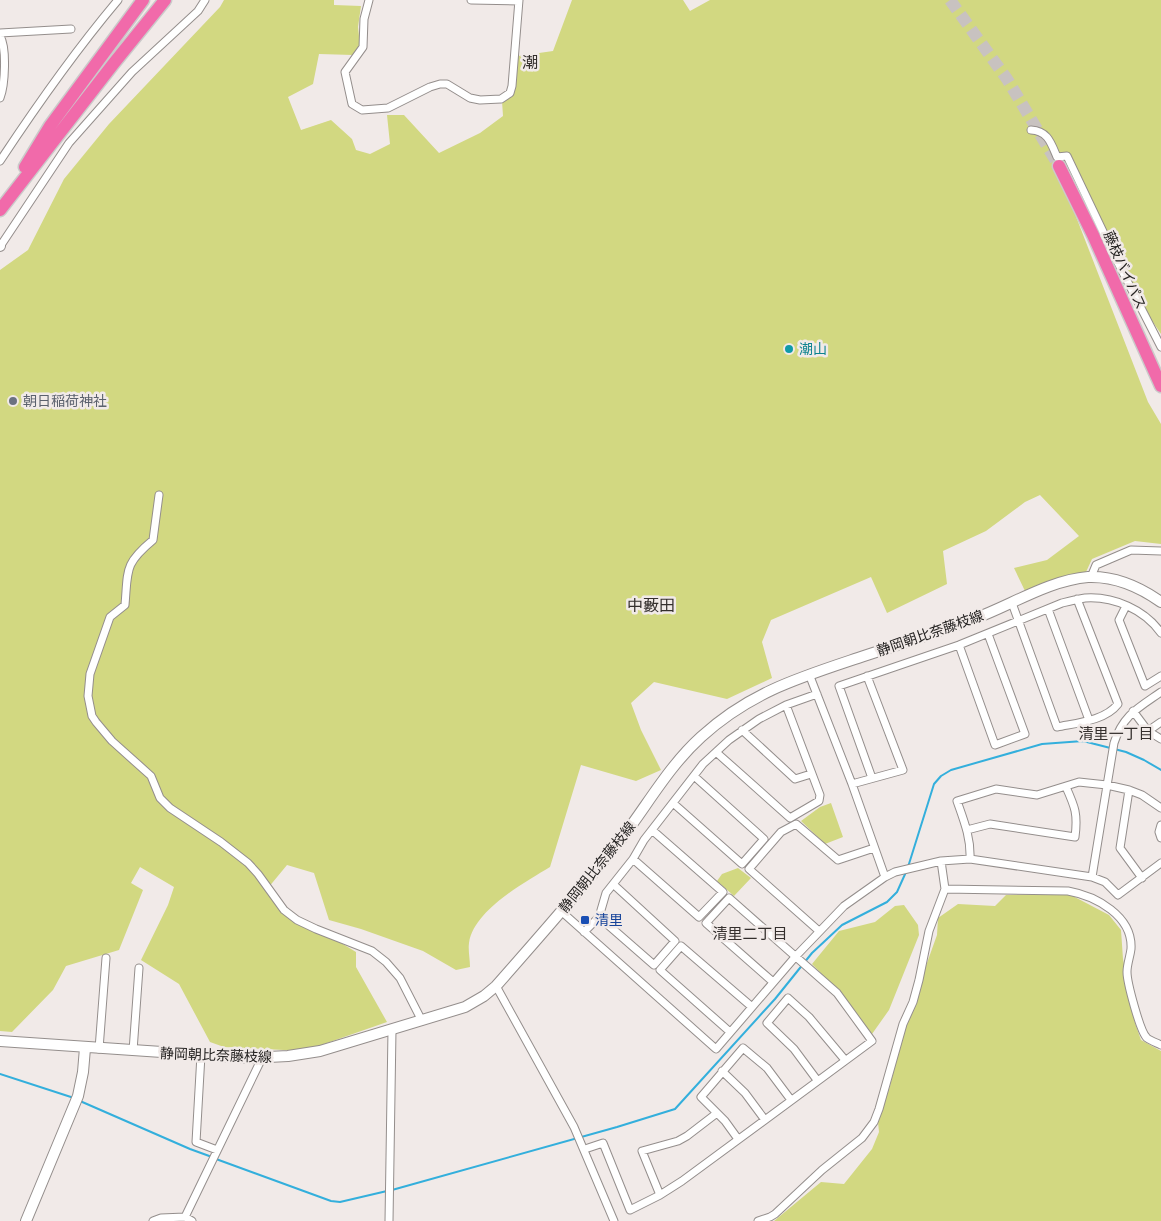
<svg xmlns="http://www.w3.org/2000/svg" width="1161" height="1221" viewBox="0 0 1161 1221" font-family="'Noto Sans','Noto Sans JP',sans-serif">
<rect width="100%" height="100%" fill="#f1eae8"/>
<!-- green -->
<path fill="#d2d881" d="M224 0H334V5L361 6 358 27 360 45 353 55 319 54 313 84 288 97 301 130 331 120 352 139 356 150 370 154 390 144 387 115H404L439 153 480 133 503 116 502 101 510 93 518 56 553 51 572 0H683L690 11 710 0H1161V334L1068 196 1148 402 1161 424V544L1135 541 1092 559 1086 572 1038 585 1025 591 1014 568 1047 560 1079 536 1040 495 1025 502 986 531 943 551 947 584 887 613 871 577 771 620 762 642 772 678 727 699 654 682 631 703 641 730 661 770 636 781 581 765 550 867C524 883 474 910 469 943 468 950 470 959 470 967L456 970 423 951 361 929 329 920 314 873 287 865 268 888 283 908 356 952V967L387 1022 304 1051 224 1047 210 1042 179 984 141 960 168 905 174 887 140 867 131 883 143 890 119 950 66 966 53 990 12 1032 0 1031V270L28 250 64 179 109 124 220 7Z
M831 803 843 837 825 844 801 821 820 807Z
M738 868 751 878 734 896 717 881 722 874Z
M1069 894 1109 915 1121 930 1123 959 1135 1023 1141 1040 1161 1051V1221H774L821 1182 844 1184 872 1149 879 1132 878 1122 890 1086 904 1027 937 935 938 918 958 904 995 906 1006 895Z
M904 905 918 925 919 935 889 1010 872 1034 839 992 812 964 839 931 875 922 895 906Z"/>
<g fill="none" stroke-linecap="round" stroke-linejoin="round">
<!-- stream -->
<path stroke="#33afdc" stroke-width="2" d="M908 867 934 784 941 776 951 770 1042 744 1083 741 1126 752 1144 760 1161 770
M0 1074 74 1098
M80 1101 190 1149 212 1157
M216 1159 331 1201 340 1202 387 1191
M392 1190 617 1127 675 1109 775 999 812 953 842 925 887 902 897 892 906 872"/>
<!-- highway-tunnel -->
<path stroke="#c8c2c0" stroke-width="12" stroke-dasharray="12 6" stroke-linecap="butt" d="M950 0 1007 79 1059 166"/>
<defs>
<path id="street" d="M369 0 364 19 363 47 345 72 352 104 362 110 388 108 430 87 440 84H447L470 98 480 100 501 99 510 93 512 86 519 0
M471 0 519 1
M0 33 71 29
M0 36C7 48 5 85 0 98
M1031 130C1048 131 1051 143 1057 157L1067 156 1118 263 1161 347
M0 161C37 105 75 51 118 0
M1 245 69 143 132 72 198 11 205 0
M159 495 153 540C124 564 128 570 125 605L110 617 90 674 88 696 92 716 96 722 112 741 151 776 160 798 170 808 221 842 248 863 258 874 284 910 297 920 316 929 372 951 386 962 400 978 422 1021
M1091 577 1096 565 1131 550 1161 551
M1012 603 1057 727C1076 723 1105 721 1118 704L1077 599
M1126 606 1119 620 1145 686 1161 676
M1048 609 1089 720
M959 645 995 745 1025 734 988 634
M809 674 852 784 885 877
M1133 711 1148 731 1161 739
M742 730 795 779 811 774
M1148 731 1161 722
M716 752 790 818 819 801 820 795 786 705
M872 778 839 686 959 645 1062 603C1070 601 1078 599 1085 598 1114 596 1145 610 1161 633
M852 784 903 770 867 676
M1129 790 1120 848 1142 878
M673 803 742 864 764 839 694 776
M1161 825 1159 832 1161 838
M967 830 990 824 1075 837C1078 814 1075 807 1066 787
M633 859 699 917 723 892 652 830
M970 859C971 838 964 821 957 801L996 789 1037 795 1079 782 1088 783 1107 785 1129 790 1142 795 1161 808
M1092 877 1114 743C1123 715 1138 708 1161 692
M945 889 1068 891C1096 896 1133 916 1131 949 1130 957 1127 964 1127 972 1127 982 1140 1032 1147 1038 1151 1041 1157 1043 1161 1045
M562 912 716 1049 796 956 844 906 885 877 895 872 941 861 970 859 1092 877 1105 882 1118 895 1161 863
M599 917 654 965 675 941 613 884
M819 931 749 869 781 832 796 824 838 860 874 848
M584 932 599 917 606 893 633 859 644 840 703 764 729 740 759 719 786 705 817 694
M496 986 574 1127 614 1221
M730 1032 660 970 681 946 752 1007
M99 1049 106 958
M133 1051 139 968
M201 1055 196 1142 217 1150
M722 1071 745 1093 765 1120
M817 1080 794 1049 767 1023 788 998 809 1017 845 1060
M738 1139 725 1121 701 1097 743 1048 767 1068 791 1100
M585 1149 603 1143 630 1210 660 1195 682 1181 872 1041 837 993 729 898 706 923 773 982
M660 1195 642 1151 678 1141 687 1136 717 1113
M185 1217 262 1058
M153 1221 161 1218 185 1217 192 1221
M389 1221 392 1030
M758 1221 770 1217 775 1214 822 1170 862 1138 874 1122 879 1109 903 1024 913 1002 919 980 929 931 945 889 941 861"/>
<path id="secondary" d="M0 245V246
M0 1041 250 1058 288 1056 320 1051 465 1007 484 996 496 986C539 937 582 889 622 838 648 804 669 766 701 737 749 693 798 678 858 658 897 645 937 633 976 618 1011 605 1050 580 1088 577 1114 576 1140 587 1161 602
M26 1221 78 1096 83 1072 85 1048"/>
<path id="highway" d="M1059 166 1093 235 1161 386
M25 167 50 126 143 0
M0 210 114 63 165 0"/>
</defs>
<!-- street casing -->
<use href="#street" stroke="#948e8c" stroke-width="9"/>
<!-- secondary casing -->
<use href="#secondary" stroke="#948e8c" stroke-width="12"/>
<!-- highway casing -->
<use href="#highway" stroke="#cbcaca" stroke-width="15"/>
<!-- street -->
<use href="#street" stroke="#fff" stroke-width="7"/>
<!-- secondary -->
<use href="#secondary" stroke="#fff" stroke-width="10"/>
<!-- highway -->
<use href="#highway" stroke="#f16aaa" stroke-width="12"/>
</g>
<!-- markers -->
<circle fill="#0f9aa8" stroke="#f1eae8" stroke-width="2" cx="789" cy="349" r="5"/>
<circle fill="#6b7280" stroke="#f1eae8" stroke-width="2" cx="13" cy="401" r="5"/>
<rect fill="#1a4fb4" stroke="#f1eae8" stroke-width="2" x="580" y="915" width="10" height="10" rx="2.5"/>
<g text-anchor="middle" stroke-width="5" stroke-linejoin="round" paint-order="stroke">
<!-- street labels -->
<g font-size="14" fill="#252322" stroke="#f1eae8">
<text transform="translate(1125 270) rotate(66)" y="5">藤枝バイパス</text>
<text transform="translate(930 633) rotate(-19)" y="5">静岡朝比奈藤枝線</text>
<text transform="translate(597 867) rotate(-51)" y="5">静岡朝比奈藤枝線</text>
<text transform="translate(216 1055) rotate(2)" y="5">静岡朝比奈藤枝線</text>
</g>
<!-- culture labels -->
<g font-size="14" fill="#0d838f" stroke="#f1eae8" text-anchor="start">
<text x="799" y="354">潮山</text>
</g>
<!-- worship labels -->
<g font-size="14" fill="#5b616d" stroke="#f1eae8" text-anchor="start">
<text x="23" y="406">朝日稲荷神社</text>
</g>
<!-- transit labels -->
<g font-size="14" fill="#164399" stroke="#f1eae8" text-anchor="start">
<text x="595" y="925">清里</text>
</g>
<!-- neighbourhood labels -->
<g font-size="15" fill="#342f2d" stroke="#f1eae8">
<text x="1116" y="739">清里一丁目</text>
<text x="750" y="939">清里二丁目</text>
</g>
<!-- quarter labels -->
<g font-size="16" fill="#342f2d" stroke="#f1eae8">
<text x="530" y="68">潮</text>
<text x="651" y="611">中藪田</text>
</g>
</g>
</svg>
